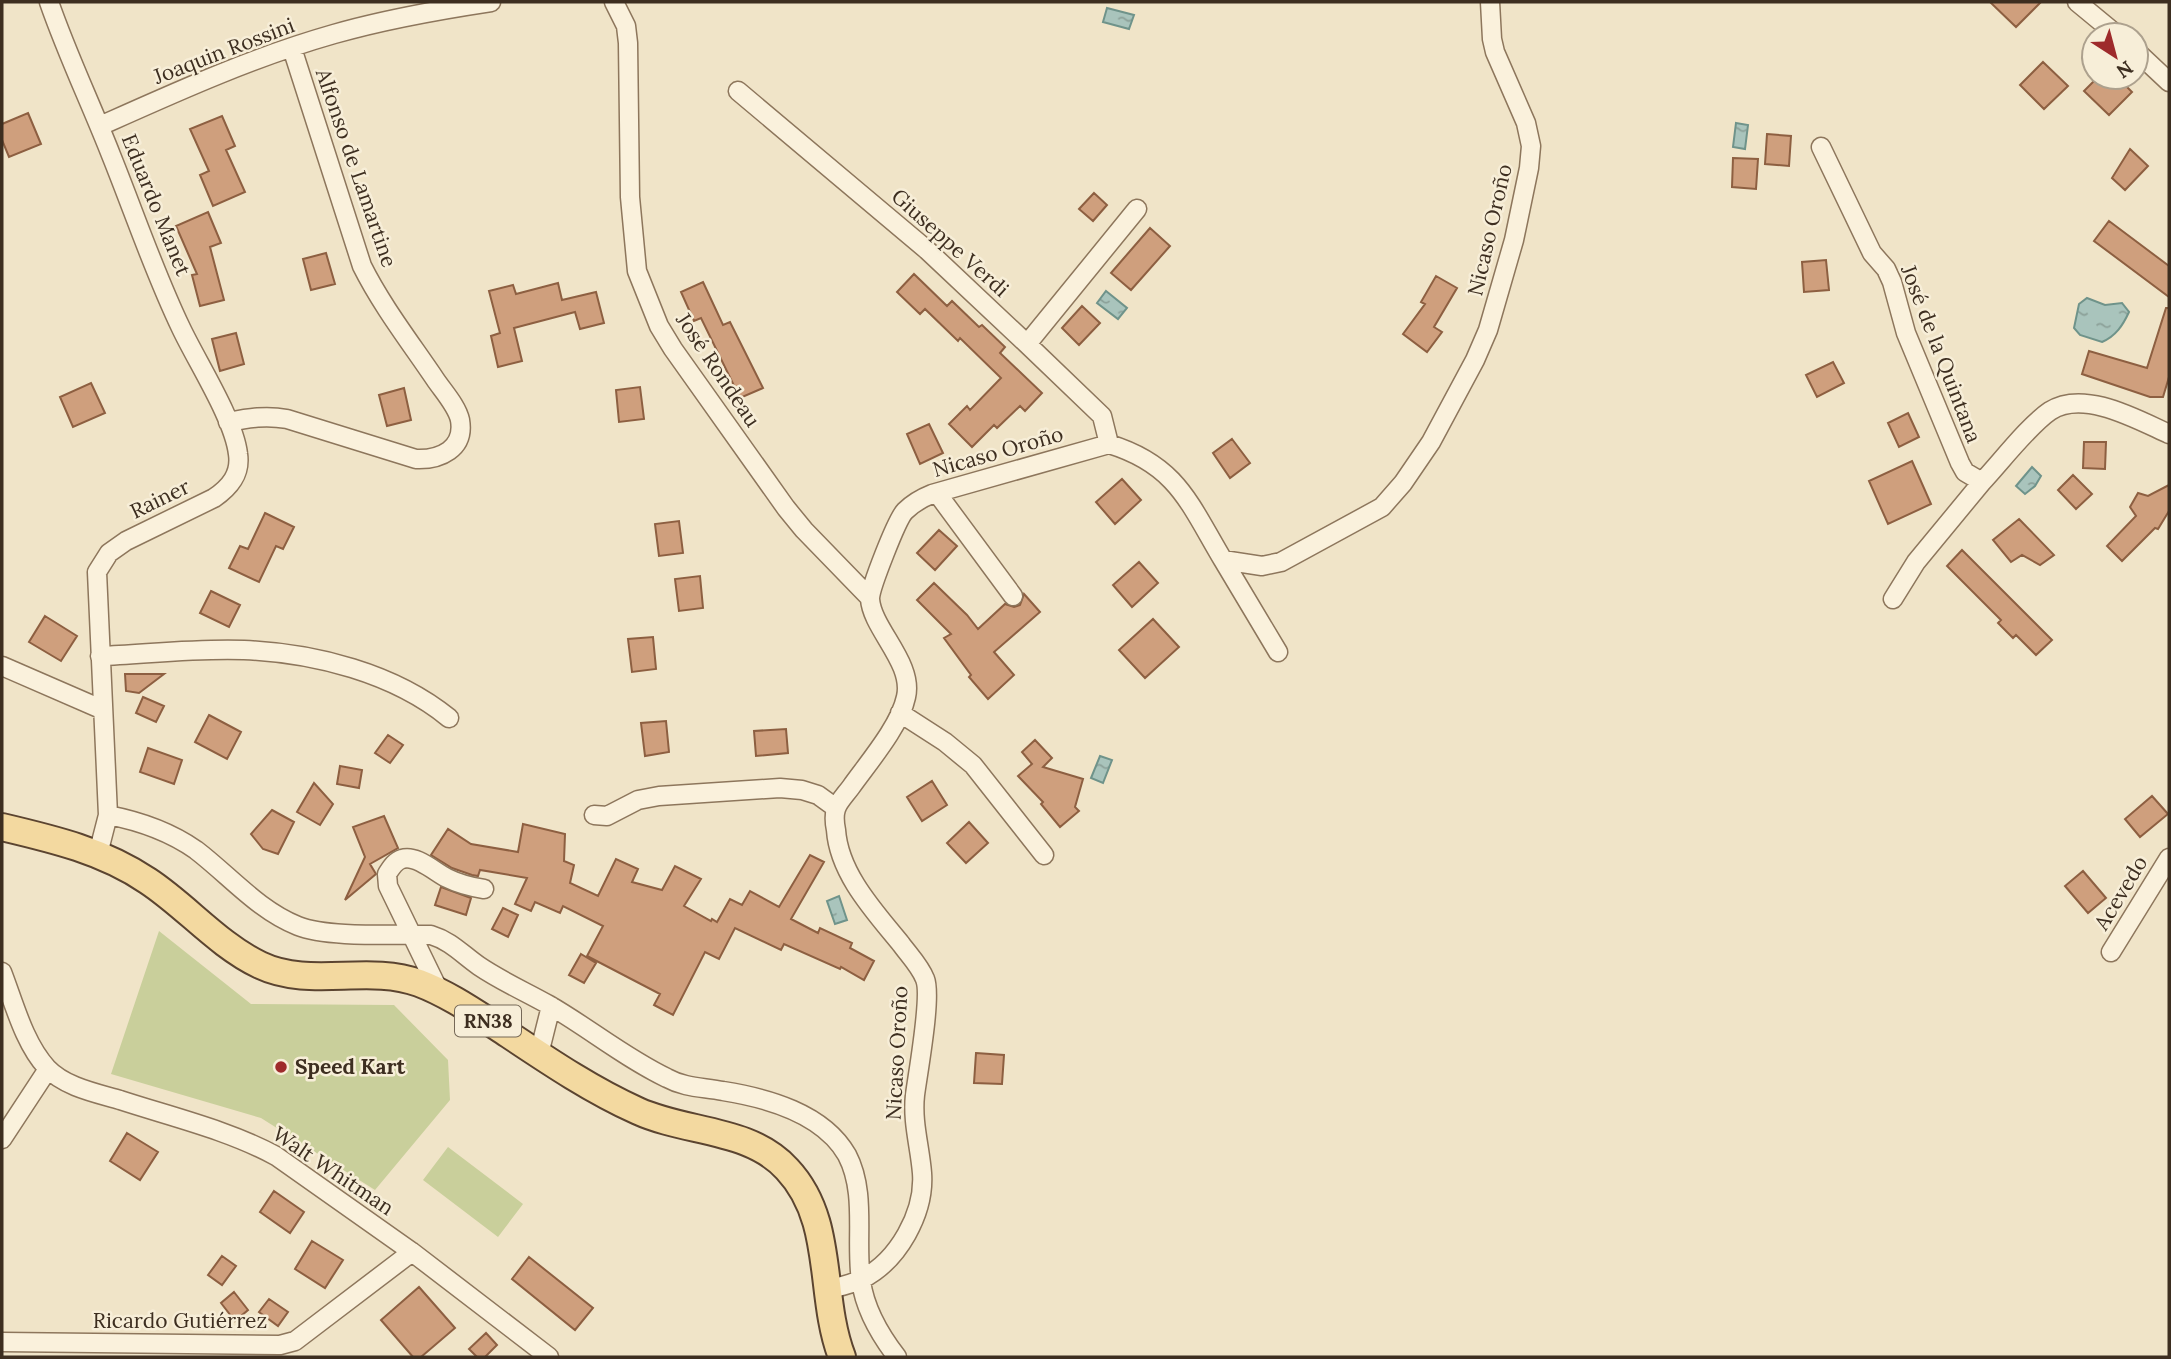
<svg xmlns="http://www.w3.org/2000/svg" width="2171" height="1359" viewBox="0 0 2171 1359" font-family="Lora,serif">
<defs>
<pattern id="water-ripples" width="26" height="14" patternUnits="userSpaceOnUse" patternTransform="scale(1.75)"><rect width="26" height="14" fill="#a9c4bc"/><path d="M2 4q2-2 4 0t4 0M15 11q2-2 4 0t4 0" fill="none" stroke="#8ba098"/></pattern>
</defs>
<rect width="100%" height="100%" fill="#f0e4c8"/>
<!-- pitch -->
<path fill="#c9cf9b" d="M159 931 251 1004 394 1005 448 1060 450 1100 375 1190 261 1118 111 1074Z
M448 1147 523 1204 498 1237 423 1180Z"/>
<!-- water -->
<path fill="url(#water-ripples)" stroke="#6f938a" stroke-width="2" d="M1107 8 1134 15 1129 29 1103 22Z
M1736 123 1748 125 1745 149 1733 147Z
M1106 291 1127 308 1118 319 1097 303Z
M2087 298 2105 305 2122 303 2129 312C2123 325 2116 336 2102 342L2080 335 2074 328 2079 304Z
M2032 467 2041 476 2035 486 2025 494 2016 486Z
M1100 756 1112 760 1103 783 1091 778Z
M839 896 847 920 835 924 827 901Z"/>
<!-- building -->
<path fill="#cf9f7d" stroke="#8d5f41" stroke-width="2" d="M1990 2H2041L2016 27Z
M2043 62 2068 86 2044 109 2020 85Z
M2098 77H2117L2132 92 2109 115 2084 91Z
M28 113 41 144 9 157 2 140V124Z
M222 116 235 146 226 150 245 192 213 206 200 175 209 171 190 129Z
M1767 134 1791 136 1789 166 1765 164Z
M2130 149 2148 166 2125 190 2112 178Z
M1733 158 1758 159 1756 189 1732 187Z
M1094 193 1107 205 1093 221 1079 209Z
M208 212 221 243 210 247 224 300 200 306 192 275 197 274 176 226Z
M2109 221 2169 266V297L2094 241Z
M1150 228 1170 246 1131 290 1111 273Z
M326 253 335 284 311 290 303 259Z
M1826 260 1829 290 1804 292 1802 262Z
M914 274 947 306 952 301 979 327 982 325 1005 347 1000 353 1042 393 1025 411 1020 406 997 428 994 425 972 447 949 424 967 406 970 410 1001 378 960 338 958 341 925 309 920 314 897 292Z
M1436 276 1457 288 1434 327 1442 332 1427 352 1403 334 1425 304 1421 302Z
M703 282 723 325 730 322 763 388 740 398 701 318 694 321 681 292Z
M558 283 562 300 596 292 604 323 580 329 575 312 514 328 522 361 498 367 491 336 500 333 489 291 513 285 516 294Z
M1082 306 1100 323 1079 345 1062 328Z
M2166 308H2169V377L2163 397H2150L2082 374 2089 351 2147 368Z
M236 333 244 364 220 371 212 339Z
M1833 362 1844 383 1817 397 1806 375Z
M91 383 105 413 73 427 60 397Z
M640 387 644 419 619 422 616 390Z
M404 388 411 420 387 426 379 395Z
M1908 413 1919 437 1899 447 1888 423Z
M929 424 943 453 920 464 907 434Z
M1232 439 1250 463 1230 478 1213 453Z
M2084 442H2106L2105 469 2083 468Z
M1912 461 1931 504 1888 524 1869 481Z
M2073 475 2092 494 2076 509 2058 490Z
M1122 479 1141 500 1115 524 1096 502Z
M2169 485V511L2158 529 2155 528 2122 561 2107 546 2136 516 2130 507 2138 493 2148 496Z
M265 513 294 527 283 549 276 546 259 582 229 568 240 546 248 549Z
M2019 519 2054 555 2040 565 2022 555 2011 562 1993 540Z
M679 521 683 553 659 556 655 524Z
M939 530 957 546 935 570 917 553Z
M1962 550 2052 640 2036 655 2016 635 2013 638 1998 623 2001 620 1947 566Z
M1139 562 1158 583 1132 607 1113 585Z
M700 576 703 608 679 611 675 579Z
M934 583 967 615 978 629 1005 604 1014 607 1020 605 1024 594 1040 612 994 652 1014 675 988 699 969 677 971 675 944 638 951 634 917 600Z
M211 591 240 605 229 627 200 613Z
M45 616 77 636 61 661 29 642Z
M1153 619 1179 647 1145 678 1119 650Z
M653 637 656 669 632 672 628 639Z
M125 674H164L139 693 126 691Z
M143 697 164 706 156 722 136 713Z
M209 715 241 732 227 759 195 742Z
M666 721 669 752 645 756 641 723Z
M786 729 788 753 756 756 754 731Z
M388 735 403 745 390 763 375 753Z
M1035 740 1052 758 1043 767 1083 779 1075 807 1079 811 1060 827 1041 804 1043 802 1018 776 1032 764 1022 752Z
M148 748 182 760 174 784 140 772Z
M340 766 362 770 359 788 337 784Z
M932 781 947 805 922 821 907 797Z
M314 783 333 804 320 825 297 812Z
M2152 796 2168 814 2140 837 2125 819Z
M272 810 294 822 278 854 263 849 251 834Z
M384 816 398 848 370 864 376 874 345 900 365 857 353 827Z
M969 822 988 843 966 863 947 843Z
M523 824 565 834 564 861 574 865 570 883 598 896 616 859 638 869 632 882 662 890 675 866 701 879 684 906 711 921 712 919 717 922 730 899 742 905 750 891 779 907 810 855 824 862 791 919 818 933 820 928 852 943 850 948 874 961 864 980 841 967 840 969 784 944 781 950 735 928 719 959 705 952 673 1015 654 1005 660 994 587 956 603 926 563 906 560 913 535 902 531 911 515 904 527 878 480 870 478 876 472 875 452 868 431 855 448 829 471 844 518 852Z
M2083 871 2106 898 2088 913 2065 886Z
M441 887 471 898 466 915 435 905Z
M503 908 518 915 508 937 492 929Z
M581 954 596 963 584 983 569 975Z
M976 1053 1004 1055 1002 1084 974 1083Z
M127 1133 158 1152 140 1180 110 1161Z
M274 1191 304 1212 290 1233 260 1212Z
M312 1241 343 1260 325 1288 295 1269Z
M222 1256 236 1266 222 1285 208 1275Z
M529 1257 593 1308 575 1330 512 1279Z
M419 1287 455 1328 421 1357H413L381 1320Z
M234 1292 248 1310 235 1321 221 1303Z
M269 1299 288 1312 278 1326 259 1312Z
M486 1333 497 1345 485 1357H477L469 1349Z"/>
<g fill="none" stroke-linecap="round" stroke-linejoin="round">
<defs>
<path id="minor" d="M49 2C67 54 91 104 111 155 134 212 154 272 181 328 197 362 234 419 238 454 241 474 230 487 214 498L126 541 109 553 97 572 108 815 98 854
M614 2 626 26 628 43 630 197 637 271 659 326 673 349 786 508 804 530 870 598
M2077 2 2117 35
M2136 51 2169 82
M738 91 927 250 1027 344 1102 416 1109 444
M100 126C176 92 253 57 334 34 386 19 438 10 491 2
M1821 147 1872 253 1886 269 1892 282 1906 333 1960 463 1965 472 1982 482C2000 463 2029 425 2050 411 2084 389 2138 420 2169 434
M1027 344 1137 209
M228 422C249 418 266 415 287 419L416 459C440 460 465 449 460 420 457 406 443 391 435 379 410 342 382 306 362 266L292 48
M937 493 1013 596
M1223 560 1278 652
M1893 599 1916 562 1982 482
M100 656C147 654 197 648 244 650 315 653 394 673 449 718
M2 666 101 709
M900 713 945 742 973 765 1044 855
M108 815C139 821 169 831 196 850 230 876 258 910 298 926 327 938 397 934 431 935 451 941 463 955 479 966 501 981 526 992 549 1005 589 1028 625 1058 667 1078 685 1088 703 1087 723 1091 767 1098 823 1113 847 1155 867 1193 855 1240 861 1281 865 1310 880 1335 897 1357
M594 815 607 816 638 800 659 796 780 788 802 790 818 795 836 808
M2111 952 2169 858
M2 972C14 1003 24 1043 47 1068 65 1087 96 1093 120 1100 172 1117 228 1130 276 1156L412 1252 549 1357
M440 993 388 886 387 874C391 868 395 861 402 859 416 854 435 872 447 878 459 884 471 887 484 889
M539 1054 551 1006
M2 1139 48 1069
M827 1290C838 1287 852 1284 862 1279 898 1261 925 1213 922 1173 920 1147 912 1122 915 1095 918 1072 932 996 925 979 920 966 909 955 901 944 875 912 839 874 836 830 835 825 834 815 836 809 838 802 846 794 851 787 868 763 900 726 906 697 914 663 872 629 870 599 870 588 897 519 905 511 913 503 922 498 932 494L1109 444C1177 465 1189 503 1223 560L1262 566 1281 562 1382 507 1403 483 1431 442 1475 360 1488 330 1514 240 1529 168 1531 146 1526 123 1495 52 1492 39 1490 2
M2 1342 280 1345 295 1341 412 1252"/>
<path id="primary" d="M2 827C53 839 104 851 148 881 186 906 218 945 260 965 310 989 368 964 419 983 448 994 474 1012 499 1028 544 1058 589 1089 638 1111 686 1133 750 1128 787 1169 836 1221 818 1295 842 1357"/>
</defs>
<!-- minor casing -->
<use href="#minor" stroke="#8d765c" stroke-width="21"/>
<!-- primary casing -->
<use href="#primary" stroke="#5b4430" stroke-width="30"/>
<!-- minor -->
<use href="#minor" stroke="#faf1dc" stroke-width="18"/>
<!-- primary -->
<use href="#primary" stroke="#f3d9a0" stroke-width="26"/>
</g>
<!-- markers -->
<circle fill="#9e2a2b" stroke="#f7eed8" stroke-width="2.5" cx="281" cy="1067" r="7"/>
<g text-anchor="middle" stroke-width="5" stroke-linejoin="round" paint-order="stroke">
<!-- shield labels -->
<rect fill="#f7eed8" stroke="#756857" stroke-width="2" x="455" y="1005.5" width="66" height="31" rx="5"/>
<g font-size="19" font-weight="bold" fill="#3d2e20">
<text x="488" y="1028">RN38</text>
</g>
<!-- street labels -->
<g font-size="21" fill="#3d2e20" stroke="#f7eed8">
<text transform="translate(224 51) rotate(-21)" y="7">Joaquin Rossini</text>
<text transform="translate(356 168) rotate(71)" y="7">Alfonso de Lamartine</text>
<text transform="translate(156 205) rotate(68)" y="7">Eduardo Manet</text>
<text transform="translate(1490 230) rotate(-77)" y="7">Nicaso Oroño</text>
<text transform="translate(950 243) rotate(42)" y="7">Giuseppe Verdi</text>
<text transform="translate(1941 354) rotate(69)" y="7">José de la Quintana</text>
<text transform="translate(718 370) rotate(56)" y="7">José Rondeau</text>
<text transform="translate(998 452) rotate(-16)" y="7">Nicaso Oroño</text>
<text transform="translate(160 499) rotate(-26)" y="7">Rainer</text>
<text transform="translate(2121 893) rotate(-59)" y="7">Acevedo</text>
<text transform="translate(897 1053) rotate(-87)" y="7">Nicaso Oroño</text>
<text transform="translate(333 1171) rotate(34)" y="7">Walt Whitman</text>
<text x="180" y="1328">Ricardo Gutiérrez</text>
</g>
<!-- poi labels -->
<g font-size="21" font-weight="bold" fill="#3d2e20" stroke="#f7eed8" text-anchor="start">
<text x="295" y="1074">Speed Kart</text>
</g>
</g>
<!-- border -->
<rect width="2171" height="1359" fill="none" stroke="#3d2e20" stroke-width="7"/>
<!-- north arrow -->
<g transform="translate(2115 56) rotate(144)"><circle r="33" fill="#f7eed8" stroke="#ada18e" stroke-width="2"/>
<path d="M0-5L12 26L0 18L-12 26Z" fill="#9e2a2b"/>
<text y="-10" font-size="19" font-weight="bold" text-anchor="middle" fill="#3d2e20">N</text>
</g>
</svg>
